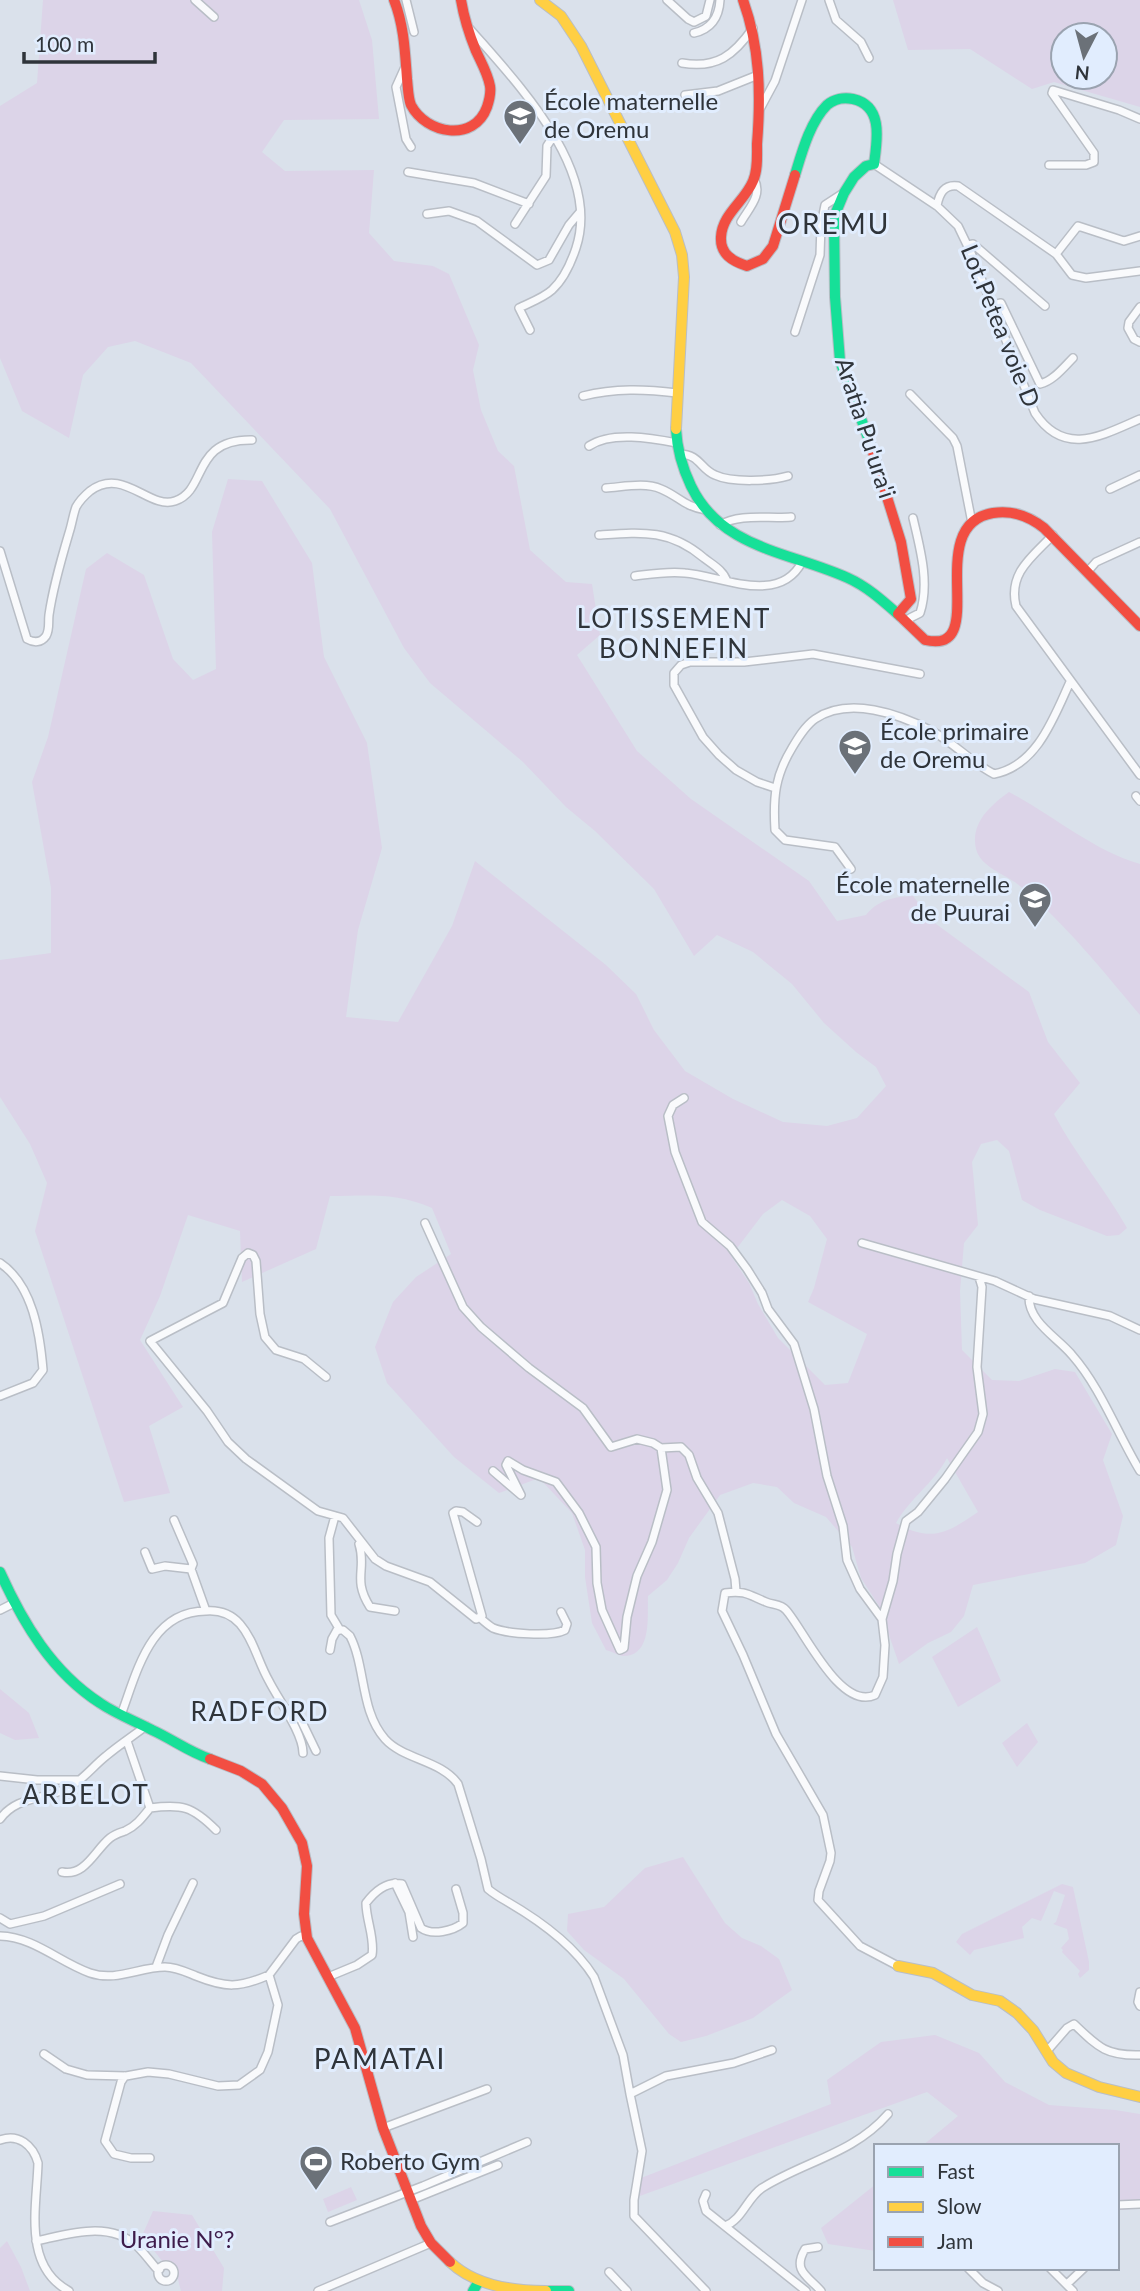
<svg xmlns="http://www.w3.org/2000/svg" width="1140" height="2291" viewBox="0 0 1140 2291" font-family="Lato,sans-serif">
<rect width="100%" height="100%" fill="#dae1eb"/>
<!-- green -->
<path fill="#dcd4e8" fill-rule="evenodd" d="M43 0H359L372 40 379 119 284 120 262 152 285 171 374 170 369 233 394 261 433 266 449 274 479 345 473 370 481 410 498 451 514 466 530 550 566 582 592 584 600 635 577 655 637 751 691 799 809 881 837 921 866 915C878 900 893 897 913 896L932 921 1029 992 1048 1042 1080 1083 1054 1114C1075 1154 1105 1189 1127 1228L1119 1235 1107 1236 1040 1210 1022 1200 1009 1151 997 1140 981 1144 972 1162 978 1225 964 1243 960 1291 962 1350 992 1380 1019 1381 1055 1369 1075 1372 1112 1434 1103 1460 1123 1516 1116 1545 1085 1563 973 1585 964 1616 951 1632 928 1643 899 1664 879 1606 861 1578 852 1547 826 1517 794 1503 777 1487 753 1483 720 1495 689 1538 678 1563 667 1580 648 1596C647 1615 653 1657 622 1656 617 1655 611 1651 606 1650L592 1623 585 1577V1550L572 1513 539 1478 499 1493 454 1457 387 1383 375 1347 393 1302 416 1277 451 1254 432 1208C394 1192 370 1196 330 1196L316 1249 242 1282 240 1231 188 1215 160 1296 140 1340 183 1407 149 1426 170 1493 124 1502 35 1231 47 1183 30 1144 0 1097V960L51 953V888L32 782 48 737 86 569 107 553 144 575 173 659 193 680 216 669 212 532 228 479 262 481 312 563 324 657 367 743 382 848 358 930 346 1017 398 1022 452 926 475 861 606 965 636 994 654 1030 685 1071 733 1099 783 1122 827 1126 857 1118 886 1086 876 1067 856 1052 824 1023 792 984 753 952 717 935 694 956 654 889 595 831 566 807 523 762 430 683 404 648 330 509 191 363 135 341 108 347 83 375 69 438 22 411 0 358V106L37 83ZM782 1200 810 1216 827 1239 814 1288 808 1302 867 1334 848 1383 825 1385 778 1338 758 1304 749 1283 731 1256 763 1214ZM947 1458 978 1512C947 1533 932 1543 896 1523 911 1497 933 1484 947 1458Z
M893 0H1140V107L1054 82 1032 89 970 49 908 50ZM1063 35H1105V77H1063Z
M1009 792C1053 815 1092 850 1140 864V1015C1103 971 1065 923 1020 886 1006 874 981 868 976 849 970 823 991 805 1009 792Z
M977 1627 1001 1681 958 1707 932 1657Z
M0 1689 29 1713 39 1738 15 1740 0 1733Z
M1027 1723 1038 1742 1017 1767 1002 1743Z
M683 1857 725 1923 742 1938 761 1946 779 1959 792 1990 753 2018 706 2036 681 2042 669 2034 624 1979 584 1950 567 1931 568 1914 604 1907 645 1868Z
M1062 1884 1073 1887 1089 1962V1970L1080 1978 1078 1974 1080 1971 1062 1952 1063 1950 1061 1948 1069 1939 1067 1929 1053 1924 1056 1922 1065 1895 1054 1891 1041 1921 1032 1918 1022 1927 1024 1938 974 1950 970 1955 956 1942 962 1934Z
M935 2035 979 2053 1005 2082 1049 2105 1115 2110 1140 2114V2208L1122 2210 1117 2208V2146H922L958 2116 927 2092 637 2197 641 2178 831 2104 827 2080 881 2042Z
M876 2184V2251L828 2244 821 2228Z
M351 2187 357 2200 328 2212 323 2199Z
M153 2211 192 2215 224 2268 222 2291H181L175 2268 163 2262 142 2236Z
M7 2241 21 2267 30 2291H0V2248Z"/>
<g fill="none" stroke-linecap="round" stroke-linejoin="round">
<defs>
<path id="street" d="M195 0 214 17
M406 0 414 32
M667 0 688 19 694 22 706 16 710 0
M829 0 836 20 861 42 869 58
M470 29C517 83 602 170 576 248 571 263 564 279 552 290 543 298 529 303 519 308L530 330
M694 33C711 29 719 18 720 0
M682 63C717 69 734 55 753 28
M405 67 396 87 406 139 411 147
M685 95 718 91 758 75
M760 109 775 81 802 0
M874 164 937 206 958 226 971 253 1035 413C1064 457 1101 436 1140 419
M1049 165H1086L1094 162V153L1052 93 1053 90 1119 110 1140 119
M408 172 474 183 529 204
M937 206C939 194 944 184 958 186L1056 254 1072 275 1086 278 1140 271
M427 214 449 211 477 221 537 265 549 260 569 225 580 212
M741 222C749 208 763 195 754 179
M515 224 546 176 547 146 554 135
M968 245 973 244 1045 306
M1056 254 1078 226 1124 241 1140 236
M992 305 1001 303 1040 384C1053 381 1063 368 1073 358
M1140 307 1129 322 1128 328 1134 339 1140 342
M795 332 820 255 821 225 825 205 845 192
M910 394 953 438 957 446 972 523
M583 396C615 388 645 389 677 393
M589 446C611 431 651 438 677 443
M679 454C700 454 700 469 715 475 732 483 771 481 788 476
M606 488C623 487 645 482 661 489 680 497 683 506 706 510
M1110 489 1140 475
M720 525C740 513 768 519 791 517
M599 535C642 532 670 529 704 558 713 565 723 570 727 581
M1053 535C1032 557 1008 573 1016 606L1140 775
M0 551 27 639C34 643 41 643 46 636 50 629 48 623 49 615 53 587 61 560 69 533 72 524 73 515 76 507 80 500 84 496 90 491 123 466 149 510 175 501 208 490 191 439 252 440
M1089 570 1096 562 1140 542
M635 576C651 574 668 571 685 573 721 576 779 606 802 562
M909 625 910 618 920 613C930 583 920 548 913 518
M775 788 757 782 736 770 719 755 703 737 674 685V673L681 665 690 662H744L813 654 920 674
M1136 796 1140 801
M851 869 835 847 785 840 775 830C773 797 775 776 792 748 798 738 805 726 815 719 849 696 899 714 932 731 954 743 972 763 994 774 1037 766 1054 717 1070 682
M684 1098 673 1105 668 1116 675 1152 702 1222 730 1246 747 1269 762 1293 768 1309 794 1344 814 1409 827 1476 843 1526 847 1560 860 1589 882 1619
M425 1223 463 1307 481 1327 529 1368 583 1408 611 1447 637 1439 653 1443 661 1448 681 1447 689 1455 697 1478 718 1513 735 1579 736 1591
M862 1243 995 1281 1034 1299 1110 1316 1140 1330
M0 1263C33 1285 40 1334 43 1370L33 1383 0 1396
M1029 1296C1028 1322 1057 1337 1072 1355 1101 1388 1117 1433 1140 1471
M326 1377 304 1359 276 1350 265 1337 260 1314 256 1261 253 1255 248 1253 242 1258 223 1303 150 1341 207 1411 228 1442 246 1459 318 1511 343 1518 375 1559 386 1566 430 1582 476 1619 482 1616 453 1513 456 1511 463 1512 477 1522
M493 1471 521 1495 506 1465 508 1461 523 1470 556 1482 579 1513 596 1547 597 1583 602 1610 620 1650 624 1648 627 1617 637 1576 652 1542 667 1490 661 1448
M335 1516 329 1538 331 1615 340 1630
M174 1520 193 1564 191 1569
M359 1544C367 1569 352 1579 370 1607L395 1611
M145 1552 152 1569 165 1566 191 1569 206 1611
M0 1610 14 1603
M480 1618C484 1621 489 1626 493 1628 508 1634 551 1637 565 1630L567 1624 561 1612
M330 1650 332 1639 337 1630H343L350 1636C366 1667 360 1711 385 1739 404 1760 441 1760 458 1784L481 1859 488 1889C494 1894 499 1897 506 1901 539 1920 574 1945 594 1977L623 2055 630 2094
M283 1706 301 1720 316 1751
M121 1715C137 1672 150 1611 206 1611 219 1610 231 1614 240 1624 254 1640 258 1662 269 1681 278 1699 303 1733 303 1753
M127 1741 150 1808
M0 1776 37 1780H80
M0 1819C16 1797 40 1800 63 1790 81 1783 92 1767 106 1756 119 1745 133 1736 146 1726
M62 1872C85 1877 95 1850 110 1838 115 1834 119 1833 125 1831 136 1826 142 1818 150 1808 182 1804 192 1806 216 1830
M395 1883 409 1912 413 1937
M0 1918 10 1924 44 1916 120 1884
M0 1936C34 1937 59 1962 90 1973 116 1982 139 1967 165 1967 176 1967 186 1972 196 1976 226 1988 239 1988 269 1975
M898 1966 860 1946 818 1900 819 1891 830 1861 831 1853 823 1815 776 1734 743 1655 722 1611 725 1593C745 1590 749 1595 766 1602 773 1605 781 1604 786 1610 804 1630 840 1711 875 1695L883 1677 885 1645 882 1619 893 1581 897 1554 906 1521 918 1512 945 1479 978 1432 983 1414 977 1367 982 1287 979 1277
M156 1967 168 1935 193 1883
M328 1977 357 1965 372 1955C375 1938 366 1920 366 1903 375 1891 387 1881 402 1884L421 1928C432 1936 453 1931 463 1923V1913L456 1889
M1140 1992 1138 2002 1140 2006
M1047 2051 1067 2028 1074 2024C1098 2047 1106 2056 1140 2055
M44 2054 66 2069 87 2075 126 2076 148 2072 169 2074 218 2086 239 2085 260 2070 268 2052 278 2005 269 1975 296 1939 301 1936 307 1938
M125 2076 121 2082 105 2141 114 2154 131 2158H150
M383 2128 487 2089
M0 2140C18 2133 33 2145 38 2163 37 2205 22 2266 69 2291
M706 2194 703 2201 706 2211 806 2291
M411 2200 498 2165
M1117 2205 1140 2204
M330 2222 423 2186 527 2142
M725 2226C742 2220 747 2198 762 2188 805 2161 853 2154 888 2114
M36 2241C69 2234 109 2220 137 2246 144 2253 150 2261 156 2268L160 2269
M818 2247 805 2249C792 2271 808 2276 821 2291
M158 2273a8 8 0 1 1 16 0a8 8 0 1 1-16 0Z
M968 2268 983 2283 998 2291
M1050 2268 1073 2291
M609 2272 627 2291
M1067 2284 1084 2268
M318 2291 431 2243
M706 2291 634 2216V2200L642 2151 630 2094 666 2076 734 2063 772 2050"/>
<path id="fast" d="M795 175C802 152 810 122 827 105 834 99 844 97 853 99 884 106 877 141 874 164L866 166 854 177 844 193 834 217 835 297 840 361 871 446
M676 429C677 450 682 467 691 486 721 549 791 552 848 578 868 587 884 602 900 616
M0 1572C23 1623 52 1672 100 1703 116 1714 135 1721 152 1730 172 1739 189 1752 210 1759
M473 2291 479 2281
M549 2291H569"/>
<path id="slow" d="M540 0 561 16 581 46 675 232 682 255 684 277 676 429
M898 1966 933 1973 972 1995 1000 2001 1017 2013 1033 2030 1053 2062 1066 2073 1099 2087 1140 2097
M450 2262C474 2285 513 2291 546 2291"/>
<path id="jam" d="M394 0C404 25 405 52 407 79 408 87 408 98 411 105 426 134 474 143 487 107 489 101 491 92 490 86 488 74 481 62 476 51 469 34 464 18 461 0
M743 0C760 47 761 94 757 144 757 156 758 170 753 181 745 201 722 214 721 237 720 254 732 261 747 266L763 259 773 246 795 175
M871 446 901 542 911 599 898 614
M900 616 925 640C993 656 920 525 993 513 1012 510 1029 516 1044 528L1140 626
M210 1759 241 1771 262 1784 282 1808 302 1843 307 1866 304 1914 307 1938 355 2028 383 2128 421 2226 431 2243 450 2262"/>
</defs>
<!-- street casing -->
<use href="#street" stroke="#b9bec6" stroke-width="10"/>
<!-- fast casing -->
<use href="#fast" stroke="#b9bec6" stroke-width="12"/>
<!-- slow casing -->
<use href="#slow" stroke="#b9bec6" stroke-width="12"/>
<!-- jam casing -->
<use href="#jam" stroke="#b9bec6" stroke-width="12"/>
<!-- street -->
<use href="#street" stroke="#f9fafc" stroke-width="7"/>
<!-- fast -->
<use href="#fast" stroke="#16e098" stroke-width="10"/>
<!-- slow -->
<use href="#slow" stroke="#ffcf43" stroke-width="10"/>
<!-- jam -->
<use href="#jam" stroke="#f24e42" stroke-width="10"/>
</g>
<!-- icons -->
<defs>
<symbol id="school-pin" viewBox="-11 -11 22 30"><path d="M0 17L-7.5 6A9.5 9.5 0 1 1 7.5 6Z" fill="#6b7178" stroke="#e1edfe"/><path d="M0-5L7-2L0 1L-7-2ZM-4 1L0 2.5L4 1V4Q0 6-4 4Z" fill="#fff"/></symbol>
<symbol id="stadium-pin" viewBox="-11 -11 22 30"><path d="M0 17L-7.5 6A9.5 9.5 0 1 1 7.5 6Z" fill="#6b7178" stroke="#e1edfe"/><path d="M0-5a6.5 5 0 1 0 0 10a6.5 5 0 1 0 0-10ZM-3.5-1.8h7v3.6h-7Z" fill="#fff"/></symbol>
</defs>
<g fill-rule="evenodd">
<use href="#school-pin" x="501" y="97" width="38" height="52"/>
<use href="#school-pin" x="836" y="727" width="38" height="52"/>
<use href="#school-pin" x="1016" y="880" width="38" height="52"/>
<use href="#stadium-pin" x="297" y="2143" width="38" height="52"/>
</g>
<g text-anchor="middle" stroke-width="6" stroke-linejoin="round" paint-order="stroke">
<!-- poi labels -->
<g font-size="24" fill="#2f343a" stroke="#e1edfe" text-anchor="start">
<text x="544" y="110">École maternelle<tspan x="544" dy="28">de Oremu</tspan></text>
<text x="880" y="740">École primaire<tspan x="880" dy="28">de Oremu</tspan></text>
<text x="1010" y="893" text-anchor="end">École maternelle<tspan x="1010" dy="28">de Puurai</tspan></text>
<text x="340" y="2170">Roberto Gym</text>
</g>
<!-- street labels -->
<g font-size="24" fill="#2f343a" stroke="#e1edfe">
<text transform="translate(1000 326) rotate(68)" y="8">Lot.Petea voie D</text>
<text transform="translate(865 428) rotate(72)" y="8">Aratia Pu'ura'i</text>
</g>
<!-- park labels -->
<g font-size="24" fill="#3e1c4b" stroke="#e1edfe">
<text x="177" y="2248">Uranie N°?</text>
</g>
<!-- neighbourhood labels -->
<g font-size="26" letter-spacing="2" fill="#2f343a" stroke="#e1edfe">
<text x="674" y="628">LOTISSEMENT<tspan x="674" dy="30">BONNEFIN</tspan></text>
<text x="260" y="1721">RADFORD</text>
<text x="86" y="1804">ARBELOT</text>
</g>
<!-- quarter labels -->
<g font-size="28" letter-spacing="2" fill="#2f343a" stroke="#e1edfe">
<text x="834" y="234">OREMU</text>
<text x="380" y="2069">PAMATAI</text>
</g>
</g>
<!-- legend -->
<rect x="874" y="2144" width="245" height="126" fill="#e1edfe" stroke="#9aa3b0" stroke-width="2"/>
<rect x="888" y="2167" width="35" height="10" fill="#16e098" stroke="#9aa3b0" stroke-width="2"/>
<text x="937" y="2179" font-size="21" fill="#2f343a">Fast</text>
<rect x="888" y="2202" width="35" height="10" fill="#ffcf43" stroke="#9aa3b0" stroke-width="2"/>
<text x="937" y="2214" font-size="21" fill="#2f343a">Slow</text>
<rect x="888" y="2237" width="35" height="10" fill="#f24e42" stroke="#9aa3b0" stroke-width="2"/>
<text x="937" y="2249" font-size="21" fill="#2f343a">Jam</text>
<!-- north arrow -->
<g transform="translate(1084 56) rotate(186)"><circle r="33" fill="#e1edfe" stroke="#9aa3b0" stroke-width="2"/>
<path d="M0-5L12 26L0 18L-12 26Z" fill="#6b7178"/>
<text y="-10" font-size="19" font-weight="bold" text-anchor="middle" fill="#2f343a">N</text>
</g>
<!-- scale -->
<path d="M24 52v10h131v-10" fill="none" stroke="#2f343a" stroke-width="3.5"/>
<text x="35" y="52" font-size="21" fill="#2f343a" stroke="#e1edfe" stroke-width="5" paint-order="stroke">100 m</text>
</svg>
